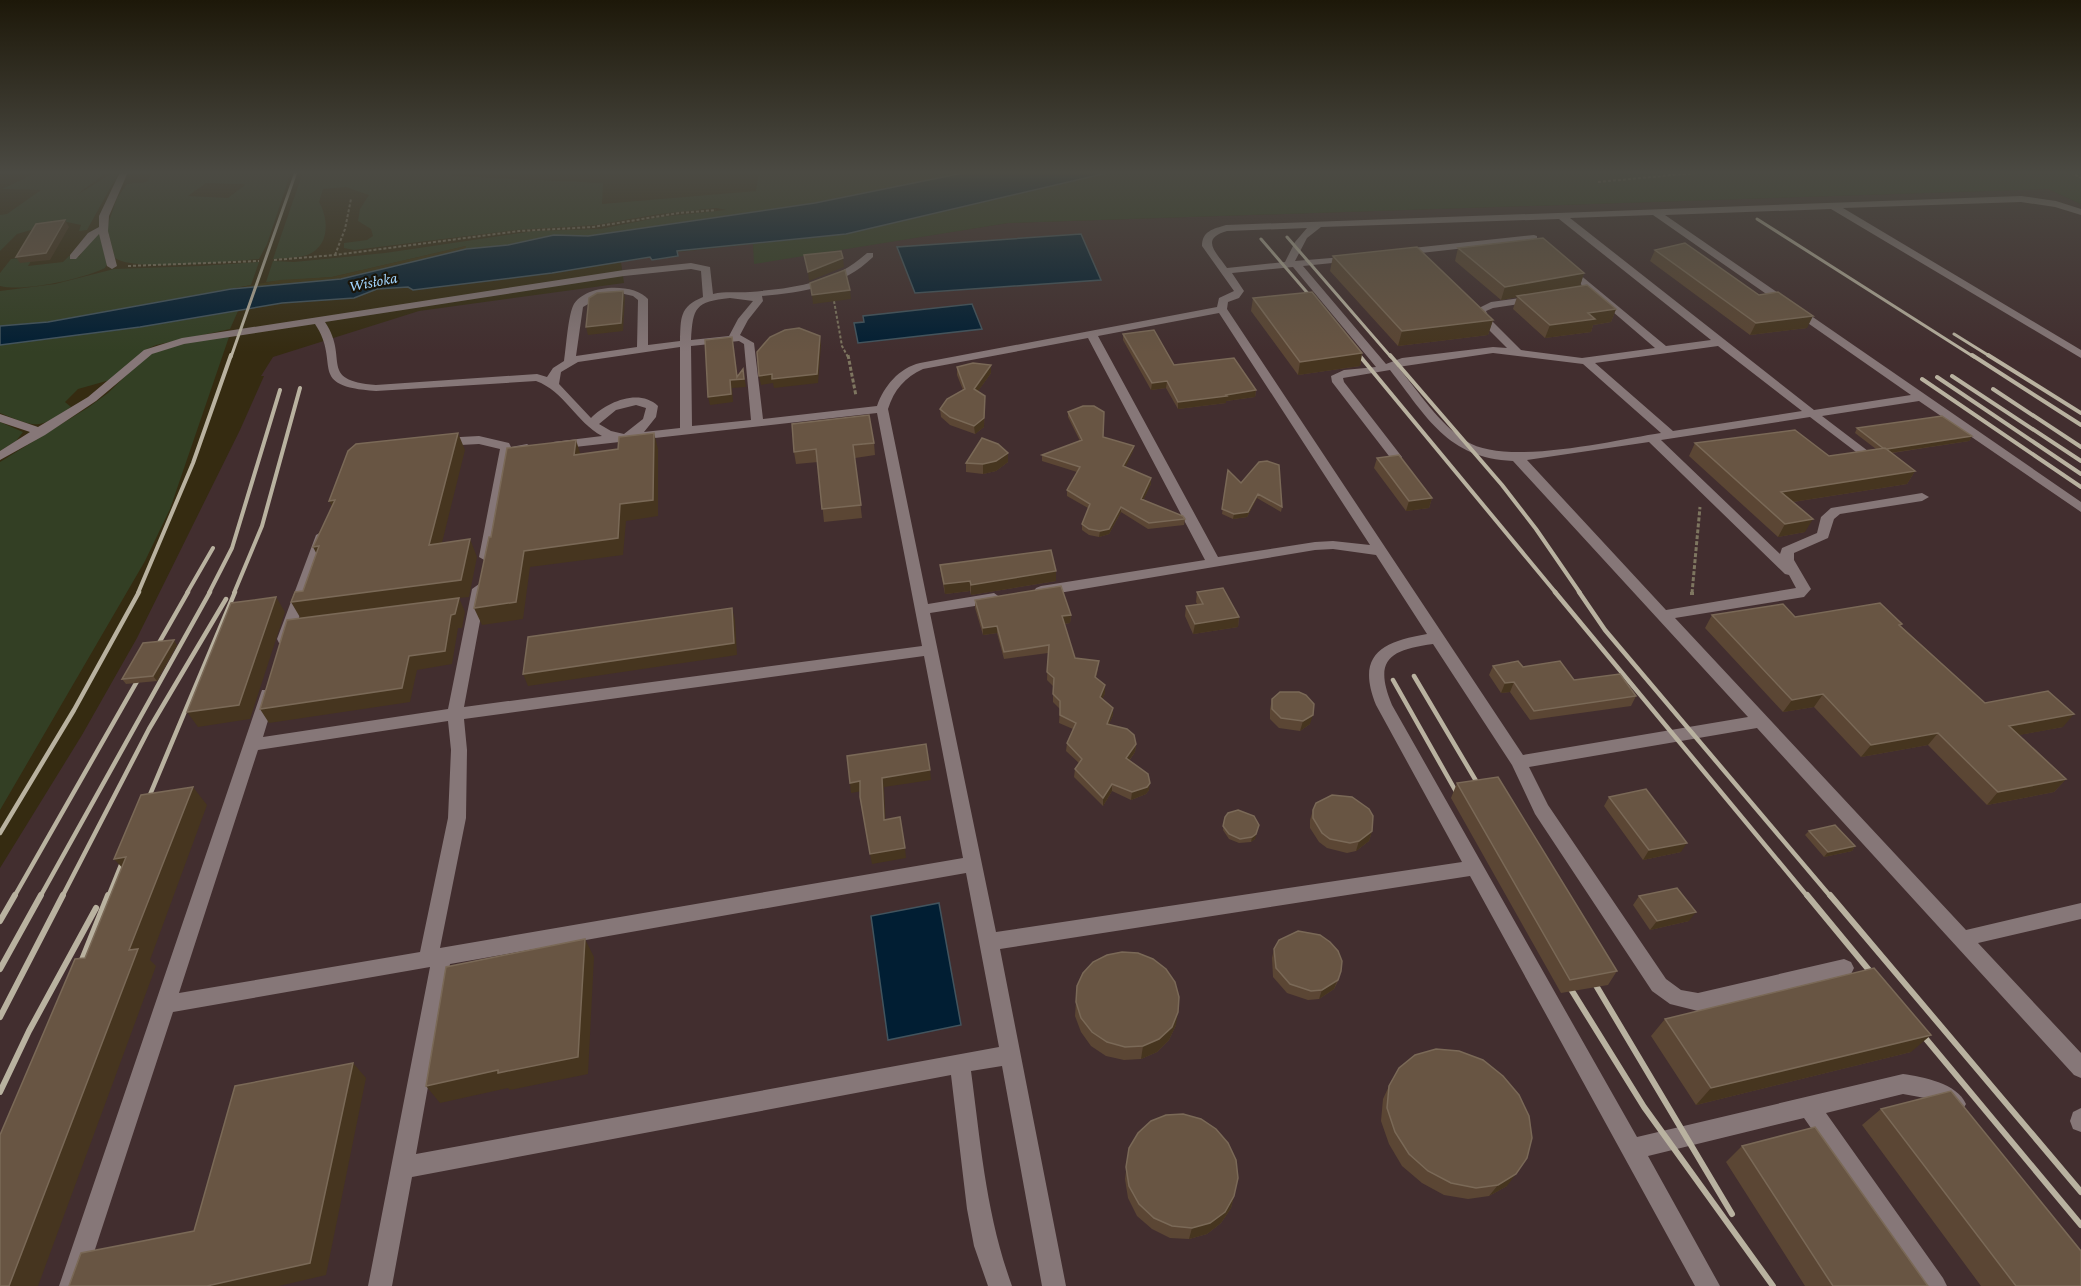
<svg xmlns="http://www.w3.org/2000/svg" width="2081" height="1286" viewBox="0 0 2081 1286" font-family="'Crimson Pro',serif">
<rect width="100%" height="100%" fill="#352b11"/>
<!-- industrial -->
<path fill="#422e2f" d="M2048 189 2081 204V1286H0V868L82 735 137 638 240 430 264 376H261L273 357 419 311 624 283 621 262 678 252 753 244 755 263 1008 223Z"/>
<!-- green -->
<path fill="#333f24" fill-rule="evenodd" d="M38 172H108L75 196 114 172H119L87 230 79 231 81 225 62 221 17 234 0 251V215L7 214 41 190 2 189Z
M157 172H291L267 244 259 259C232 261 134 272 115 258L107 227 117 198 127 184 147 182 152 173ZM206 183 243 184 245 185 228 198 188 196Z
M303 172H452L451 176 603 183 602 204 756 191 759 172H968L815 203 588 236 554 235 508 245 466 249V246L332 277 266 282 273 261 294 262 385 253 534 231 600 229 661 217 726 210 716 208 659 214 596 225 516 230 354 250 344 248V243L367 240 373 236 371 229 358 221 360 209 369 195 346 187 323 189 319 202C329 219 330 247 307 255 297 258 284 258 273 259Z
M1111 172H2081V204L2048 189 1008 223 754 264 753 244 846 234Z
M99 233 107 264 105 268C82 279 25 292 0 286V273L11 259 34 256 28 266 63 262 69 256 79 257 92 237Z
M259 262 251 285 48 322 0 326V291L55 284 114 269 201 266Z
M238 311 230 329 156 345 145 350 110 380 78 389 65 402 71 407C37 430 38 428 0 413V345L140 327Z
M230 334 170 509 145 561 0 810V462L89 407 108 393 144 358 162 348Z
M0 422 23 432 16 441 0 451Z"/>
<!-- sand -->
<path fill="#3c3413" d="M466 246V249L341 279 231 289 280 280 332 277Z"/>
<!-- water -->
<path fill="#011e33" stroke="#42545e" stroke-width="1.5" d="M968 172H1111L846 234 677 251 678 256 652 260 650 257 552 273 413 290 408 287 377 289 354 298 282 303 140 327 0 345V326L48 322 231 289 341 279 466 249 508 245 554 235 588 236 815 203Z
M1081 234 1101 280 915 293 897 247Z
M972 304 982 329 858 343 854 323 864 322 863 316Z
M939 903 961 1025 888 1040 871 916Z"/>
<g fill="none" stroke-linecap="round" stroke-linejoin="round">
<!-- path-far2 -->
<path stroke="#7e7660" stroke-width="2" stroke-dasharray="3 2" stroke-linecap="butt" d="M2071 172 2081 178
M1598 182 1706 172
M335 255 345 229 351 199
M274 260 335 255 519 231 593 227 679 213 716 210
M128 266 259 261
M834 301 842 346 848 357"/>
<!-- path-far1 -->
<path stroke="#7e7660" stroke-width="3" stroke-dasharray="4 2" stroke-linecap="butt" d="M848 355 856 396
M1692 593 1700 507"/>
<!-- path -->
<path stroke="#7e7660" stroke-width="4" stroke-dasharray="4.5 3" stroke-linecap="butt" d="M1692 595V592"/>
<!-- minor -->
<path fill="#867778" fill-rule="evenodd" d="M120 172H128L109 216 108 231 117 266 112 269 107 266 99 234 76 259H70V255L88 233 99 227V216Z
M2021 196 2056 201 2081 209V215L2055 207 2021 202 1843 208 2081 350V358L1831 209 1665 215 2081 502V512L1919 401 1822 416 1868 451 1870 454 1868 457 1864 458 1810 417 1661 440 1780 554 1782 548 1817 533 1821 517 1831 508 1922 493 1929 497 1922 501 1840 514 1834 519 1828 538 1794 553V560L1811 589 1804 597 1675 618 1966 930 2081 903V919L1978 943 2081 1053V1078L2074 1075 1757 728 1529 767 1548 805 1666 979 1681 990 1698 993 1844 959 1851 962 1854 968 1851 974 1844 977 1698 1011 1670 1004 1652 991 1535 814 1512 765 1433 644C1390 650 1373 659 1392 705L1637 1137 1903 1074C1923 1077 1957 1083 1966 1104L1962 1111 1955 1114 1925 1098 1903 1094 1826 1113 1943 1278 1947 1286H1921L1804 1118 1648 1156 1720 1286H1695L1470 876 1000 949 1066 1286H1042L1002 1066 971 1071C981 1146 986 1214 1012 1286H988L974 1246 967 1209 951 1075 412 1177 392 1286H368L430 967 173 1012 83 1286H59L262 690H274L276 694 263 737 448 709 472 589 479 584 486 589 464 707 922 646 877 413 557 449 551 445 553 442 602 436C576 422 564 391 536 381L376 391C305 386 342 364 315 324L184 344 152 354 96 401 45 435 0 460V451L30 432 0 422V414L38 427 88 397 144 350 182 338 624 270 691 263 710 267 713 294C725 291 737 293 750 292 793 288 833 284 867 253H873V257C842 287 804 292 762 296L763 301 748 320 740 335 754 343 763 419 877 406C884 386 899 368 920 363L1217 307 1219 298 1234 291 1202 246C1202 231 1213 229 1226 225ZM1653 215 1911 395 1814 410 1570 218ZM1559 219 1711 340 1666 346 1567 264 1563 265V269L1655 348 1582 358 1521 350 1489 318 1486 311 1493 308 1539 301 1540 299 1535 296 1491 302 1475 310 1480 321 1507 348 1493 347 1402 358 1386 364 1303 266 1352 261 1355 260V256L1295 261 1307 238 1321 227ZM1307 228 1295 242 1285 262 1227 268C1217 253 1199 239 1227 231ZM1293 267 1376 367 1344 370 1331 376 1332 382 1392 460H1400L1402 457 1344 382 1343 378 1390 370C1427 417 1447 458 1513 461L1748 717 1523 755 1227 309 1228 302 1239 298 1244 291 1232 273ZM691 269 701 271 703 297C679 307 681 318 680 341L648 345V299C634 282 583 284 573 306 568 317 566 348 564 361L553 368 547 377 537 374 376 385C317 380 350 359 325 322L624 276ZM620 293 633 296 638 300 637 347 576 356 583 307 604 295ZM730 298 753 301 738 319 729 336 691 340C693 307 695 302 730 298ZM1219 313 1370 545 1333 541 1315 542 1218 557 1098 336ZM1088 338 1205 560 1041 586 1036 588 1034 591 1036 594 1041 596 1315 550 1333 549 1376 555 1427 634C1381 642 1356 655 1376 705L1462 862 996 932 930 613 994 603 1001 598 994 593 928 604 888 409C894 390 905 377 923 369ZM739 341 744 344 751 420 692 426 691 346ZM1718 346 1802 411 1673 431 1595 363ZM680 347V428L644 432 656 417 658 406C639 388 607 402 591 418L559 384 561 372 578 362ZM1493 353 1583 364 1661 433C1614 440 1506 467 1466 441 1439 424 1419 392 1398 367ZM636 405 646 408 643 419 624 434 611 431 599 424 616 410ZM1649 442 1785 574 1789 575 1796 588 1666 610 1527 460ZM924 656 963 858 440 948 466 818 467 750 464 719ZM448 721 451 750 448 818 420 952 179 993 258 750ZM966 873 999 1047 416 1154 450 964Z
M1534 235 1537 236V240L1403 255 1398 252 1403 249Z
M479 436 509 443 511 447 527 444 533 448 531 451 513 454 493 557 486 561 479 557 500 449 479 444 442 446 436 442 442 438Z
M323 531 330 535 291 639 284 644 279 643 277 639 316 535Z
M2081 1108V1132L2073 1129 2070 1121 2073 1112Z"/>
<!-- rail-far3 -->
<path stroke="#b9b2a0" stroke-width="3" d="M1757 219 1974 357
M1287 237 1391 357
M1261 239 1317 304
M1954 334 1991 357
M1351 346 1360 357
M231 357 296 172"/>
<!-- rail-far2 -->
<path stroke="#b9b2a0" stroke-width="4" d="M1359 355 1556 593
M1390 355 1502 485 1536 529 1580 593
M1972 355 2081 425
M1988 355 2081 413
M1952 376 2081 461
M1937 377 2081 474
M1922 379 2081 487
M1993 389 2081 447
M138 593 193 463 231 355
M187 593 213 548
M209 593 232 548 280 390
M234 593 262 526 300 388"/>
<!-- rail-far1 -->
<path stroke="#b9b2a0" stroke-width="4.5" d="M1555 592 1808 897
M1579 592 1605 630 1831 897
M1414 676 1485 796
M1393 680 1463 804
M144 809 235 592
M0 833 74 710 139 592
M14 897 188 592
M40 897 210 592
M62 897 149 729 226 599
M108 897 127 850"/>
<!-- rail -->
<path stroke="#b9b2a0" stroke-width="6" d="M1807 895 1878 981
M1830 895 2081 1192
M0 921 15 895
M0 969 41 895
M77 972 108 895
M1588 972 1732 1214
M1564 978 1644 1107 1773 1286
M0 1017 63 895
M1916 1027 2081 1225
M0 1092 29 1031 96 908"/>
</g>
<!-- wall -->
<path fill="#5b4634" d="M1458 248 1584 273 1580 286 1616 309 1611 322 1593 325 1591 332 1545 338 1513 309 1517 297 1501 300 1455 261Z
M1655 250 1807 328 1750 335 1650 261Z
M1333 256 1493 320 1488 335 1398 346 1330 271Z
M1253 298 1362 353 1360 366 1298 375 1251 311Z
M1123 334 1174 365 1256 390 1255 397 1226 401V403L1178 409 1166 388 1151 390 1123 340Z
M991 365V373L978 391 985 396 984 427 975 434 950 425 941 417 940 409 963 390 957 375V367Z
M1068 412 1103 437 1134 446 1133 451 1125 467 1151 478V484L1143 500 1185 519 1184 525 1148 529 1121 512 1109 534 1099 537 1089 535 1082 530V524L1088 508 1067 496V490L1077 472 1042 461V455L1080 441 1068 417Z
M1857 428 1972 436 1969 441 1892 453 1915 471 1907 484 1793 502 1805 532 1778 537 1689 456 1695 443 1829 456 1876 449 1855 433Z
M874 443 875 455 855 458 862 518 824 522 818 462 796 464 794 452Z
M1008 453V462L996 471 983 474 966 472V463Z
M1377 458 1432 498 1429 508 1406 511 1374 468Z
M1228 470 1241 483 1282 507 1281 512 1257 498 1247 517 1233 519 1222 514Z
M940 565 1056 581 971 595 970 591 945 594 941 574Z
M1197 592 1239 617 1238 627 1193 634 1185 616 1186 606 1197 604 1196 602Z
M975 600 1071 615 1070 623 1064 624 1075 658 1098 669 1096 678 1105 685V693L1102 699 1113 708V715L1109 724 1136 744 1135 752 1129 761 1149 790 1146 794 1131 800 1112 791 1103 806 1074 777 1075 769 1079 763 1066 751 1067 743 1073 729 1059 723 1060 709 1053 702V686L1047 680 1048 653 1004 659 997 633 983 635 975 608Z
M1712 615 1795 617 1902 624 1901 626 1985 703 2063 727 2018 735 2066 779 2054 792 1987 805 1928 745 1861 757 1814 707 1783 712 1705 628Z
M177 645 157 681 126 684 122 679Z
M1493 666 1523 667 1636 696 1631 706 1530 720 1510 692 1501 693 1489 675Z
M1272 699 1310 724 1300 731 1279 728 1270 719V709Z
M1457 783 1617 971 1608 985 1561 993 1451 798Z
M1609 797 1681 852 1643 860 1604 806Z
M1313 810 1372 831 1369 841 1356 851 1347 853 1327 848 1319 842 1310 828V820Z
M1225 817 1255 839 1251 842 1239 843 1229 839 1223 830Z
M1809 831 1855 846 1852 851 1824 857 1805 835Z
M1639 896 1689 921 1650 930 1633 905Z
M1274 949 1338 981 1334 989 1319 999 1308 1000 1287 993 1273 977 1272 958Z
M1077 986 1176 1025 1169 1040 1157 1052 1141 1059 1124 1060 1106 1056 1091 1046 1081 1032 1075 1016Z
M1665 1019 1911 1052 1696 1105 1651 1036Z
M1389 1086 1507 1186 1489 1196 1468 1199 1444 1195 1422 1183 1402 1166 1389 1144 1381 1121 1383 1099Z
M1881 1109 2081 1286H1981L1862 1125Z
M1742 1146 1928 1286H1805L1726 1162Z
M1129 1148 1234 1196 1231 1208 1221 1223 1207 1234 1189 1239 1170 1238 1152 1229 1137 1216 1128 1198 1125 1179Z"/>
<!-- shaded-wall -->
<path fill="#46351f" d="M65 220 69 227 50 260 20 263 16 257Z
M843 258 844 267 809 281 808 272Z
M1584 273 1580 286 1501 300 1505 287Z
M850 290 851 299 813 304 812 295Z
M623 291 625 298 623 331 588 335 586 327Z
M1616 309 1611 322 1593 325 1591 332 1545 338 1550 325 1588 313Z
M1813 316 1807 328 1750 335 1756 323Z
M1493 320 1488 335 1398 346 1402 331Z
M820 336 821 345 818 383 774 388 773 383 761 385 759 376Z
M732 337 738 380 743 369 746 387 732 388 733 402 710 405 708 397Z
M1362 353 1360 366 1298 375 1300 362Z
M991 365V373L974 397V389Z
M1167 381 1166 388 1151 390 1152 383Z
M1256 390 1255 397 1226 401V403L1178 409V402Z
M985 396 984 427 975 434 974 426Z
M458 433 465 450 437 563 429 545Z
M654 433 658 449V516L626 521 623 555 530 567 523 619 482 625 474 608 524 551 620 504Z
M1972 436 1969 441 1883 454 1886 449Z
M576 440 581 456 574 455Z
M1134 446 1133 451 1123 472V466Z
M1008 453V462L996 471 983 474V464Z
M1915 471 1907 484 1774 505 1781 492Z
M1151 478V484L1141 505V499Z
M1258 494 1257 498 1247 517 1233 519 1234 514Z
M1432 498 1429 508 1406 511 1409 501Z
M335 500 339 519 329 501Z
M1121 507V512L1109 534 1099 537 1100 531Z
M1813 519 1805 532 1778 537 1785 524Z
M470 539 477 557 469 597 459 598 465 612 462 628H458L452 664 417 670 410 702 269 723 260 709 301 619 291 602Z
M319 546 322 564 313 547Z
M1056 571V581L971 595V585Z
M970 581V591L945 594 944 584Z
M276 597 285 612 250 719 198 727 187 712Z
M732 608 735 620 737 655 528 686 523 674Z
M1071 615 1070 623 1061 624 1062 616Z
M1239 617 1238 627 1193 634 1195 624Z
M997 626V633L983 635V628Z
M174 640 177 645 157 681 153 676Z
M1514 682 1510 692 1501 693 1505 683Z
M1105 685V693L1100 705V697Z
M1823 694 1814 707 1783 712 1792 700Z
M1113 708V715L1106 731 1107 724Z
M2074 714 2063 727 1998 739 2009 726Z
M1313 715 1310 724 1300 731 1303 721Z
M1938 733 1928 745 1861 757 1871 745Z
M1136 744 1135 752 1125 766 1126 758Z
M930 770 931 780 884 787 886 830 884 820 882 778Z
M2066 779 2054 792 1987 805 1998 792Z
M860 781 862 791 851 793 850 783Z
M1150 783 1149 790 1146 794 1131 800 1132 792Z
M1112 784V791L1103 806V798Z
M193 787 207 805 150 960 156 966 38 1286H9L129 950Z
M1259 825 1255 839 1251 842 1252 837Z
M1372 831 1369 841 1356 851 1359 841Z
M1687 843 1681 852 1643 860 1649 850Z
M1855 846 1852 851 1824 857 1828 852Z
M905 848 906 858 872 864 870 854Z
M126 857 131 877 114 859Z
M1696 912 1689 921 1650 930 1657 921Z
M585 939 594 957 588 1074 510 1090 508 1088 440 1103 426 1086Z
M1341 971 1334 989 1319 999 1322 990Z
M1178 1012 1176 1025 1169 1040 1157 1052 1141 1059 1143 1046Z
M1931 1035 1911 1052 1696 1105 1711 1088Z
M353 1063 366 1078 326 1275 279 1286H207Z
M1516 1174 1507 1186 1489 1196 1498 1185Z
M1234 1196 1231 1208 1221 1223 1207 1234 1189 1239 1192 1228Z"/>
<!-- building -->
<path fill="#685543" stroke="#7a6957" stroke-width="1.5" d="M65 220 46 253 16 257 36 224Z
M1543 238 1584 273 1505 287 1458 248Z
M1685 243 1759 295 1778 292 1813 316 1756 323 1655 250Z
M1417 247 1493 320 1402 331 1333 256Z
M841 251 843 258 808 272 804 255Z
M845 270 850 290 812 295 810 283Z
M1587 285 1616 309 1588 313 1595 319 1550 325 1517 296Z
M623 291 621 323 586 327 589 298 597 293Z
M1312 292 1362 353 1300 362 1253 298Z
M799 328 820 336 817 374 772 379V374L759 376 757 352 770 337 785 330Z
M1154 330 1174 365 1234 358 1256 390 1226 395 1227 396 1178 402 1167 381 1152 383 1123 334Z
M732 337 737 377 743 369 744 379 730 380 731 394 708 397 705 340Z
M973 363 991 365 974 389 985 396 984 418 974 426 950 417 940 409 947 399 965 389 957 367Z
M1083 406H1094L1104 412 1103 437 1134 446 1123 466 1151 478 1141 499 1183 516 1185 519 1149 523 1121 507 1109 529 1100 531 1089 529 1082 524 1090 504 1067 490 1080 467 1042 455 1082 440 1068 412Z
M869 415 874 443 853 445 861 505 822 509 816 449 794 452 792 424Z
M1942 416 1972 436 1887 449 1883 448 1857 428Z
M1795 430 1829 456 1885 448 1915 471 1781 492 1813 519 1785 524 1695 443Z
M458 433 429 545 470 539 461 580 291 602 295 592 303 591 319 546 313 547 335 500 329 501 348 451 356 444Z
M654 433 653 500 620 504 618 538 524 551 516 602 474 608 489 537H491L507 448 576 440 574 455 618 449 619 437Z
M982 438 998 444 1008 453 996 461 983 464 966 463Z
M1399 455 1432 498 1409 501 1377 458Z
M1267 461 1279 465 1282 507 1258 494 1248 512 1234 514 1222 509 1228 470 1241 483 1259 462Z
M1051 550 1056 571 971 585 970 581 944 584 940 565Z
M1061 586 1071 615 1062 616 1075 658 1099 661 1095 677 1105 685 1100 697 1113 708 1107 724 1127 729 1134 735 1136 744 1126 758 1148 774 1150 783 1147 787 1132 792 1112 784 1103 798 1075 769 1082 759 1067 743 1076 723 1060 715V701L1053 694 1054 678 1047 672 1049 645 1004 652 997 626 983 628 975 600Z
M1223 588 1239 617 1195 624 1186 606 1203 604 1197 592Z
M276 597 239 705 187 712 231 603Z
M459 598 455 614 451 615 445 651 409 656 402 688 260 709 287 620Z
M1880 603 1902 624 1899 625 1985 703 2048 691 2074 714 2009 726 2066 779 1998 792 1938 733 1871 745 1823 694 1792 700 1712 615 1783 604 1795 617Z
M732 608 734 643 523 674 528 637Z
M174 640 153 676 122 679 143 643Z
M1518 661 1523 667 1560 661 1574 680 1620 674 1636 696 1534 711 1514 682 1505 683 1493 666Z
M1280 692H1299L1306 695 1314 704 1313 715 1303 721 1281 718 1272 709V699Z
M926 744 930 770 882 778 884 820 900 817 905 848 870 854 860 797V781L850 783 847 756Z
M1498 777 1617 971 1570 980 1457 783Z
M193 787 129 950 138 949 9 1286H0V1135L75 959 85 958 126 857 114 859 141 795Z
M1646 789 1687 843 1649 850 1609 797Z
M1332 795 1352 797 1369 809 1373 816 1372 831 1359 841 1350 843 1330 839 1322 833 1313 818V810L1316 803Z
M1238 810 1254 816 1259 825 1256 834 1252 837 1240 839 1229 834 1223 826 1225 817 1228 813Z
M1835 825 1855 846 1828 852 1809 831Z
M1677 888 1696 912 1657 921 1639 896Z
M1298 931 1320 935 1330 942 1338 951 1342 961 1341 971 1338 980 1322 990 1311 991 1290 984 1276 968 1274 949 1279 940Z
M585 939 578 1057 498 1073V1070L426 1086 446 967Z
M1122 952 1138 953 1153 959 1166 969 1175 982 1179 997 1178 1012 1172 1027 1159 1039 1143 1046 1125 1047 1107 1042 1092 1032 1081 1018 1076 1002 1077 986 1083 973 1093 962 1107 955Z
M1874 968 1931 1035 1711 1088 1665 1019Z
M1436 1049 1459 1051 1483 1060 1503 1076 1519 1095 1529 1116 1532 1138 1527 1158 1516 1174 1498 1185 1476 1188 1451 1183 1428 1171 1409 1154 1395 1132 1387 1108 1389 1086 1399 1068 1415 1055Z
M353 1063 310 1263 207 1286H69L81 1253 194 1231 235 1086Z
M1951 1091 2081 1251V1286H2016L1881 1109Z
M1183 1114 1201 1119 1216 1129 1228 1143 1236 1160 1238 1178 1234 1196 1225 1212 1210 1223 1192 1228 1172 1226 1154 1218 1139 1204 1129 1186 1126 1167 1129 1148 1138 1133 1151 1121 1166 1115Z
M1815 1127 1928 1286H1833L1742 1146Z"/>
<!-- sky -->
<linearGradient id="sky" x2="0" y2="1"><stop stop-color="#1d1809"/><stop offset="0.49" stop-color="#4b4a43"/><stop offset="1" stop-color="#4b4a43" stop-opacity="0"/></linearGradient>
<rect width="2081" height="352" fill="url(#sky)"/>
<g text-anchor="middle" stroke-width="4.5" stroke-linejoin="round" paint-order="stroke">
<!-- far-water labels -->
<g font-size="16" font-style="italic" fill="#a0d2fa" stroke="#191409">
<text transform="translate(373 281) rotate(-11)" y="6">Wisłoka</text>
</g>
</g>
</svg>
